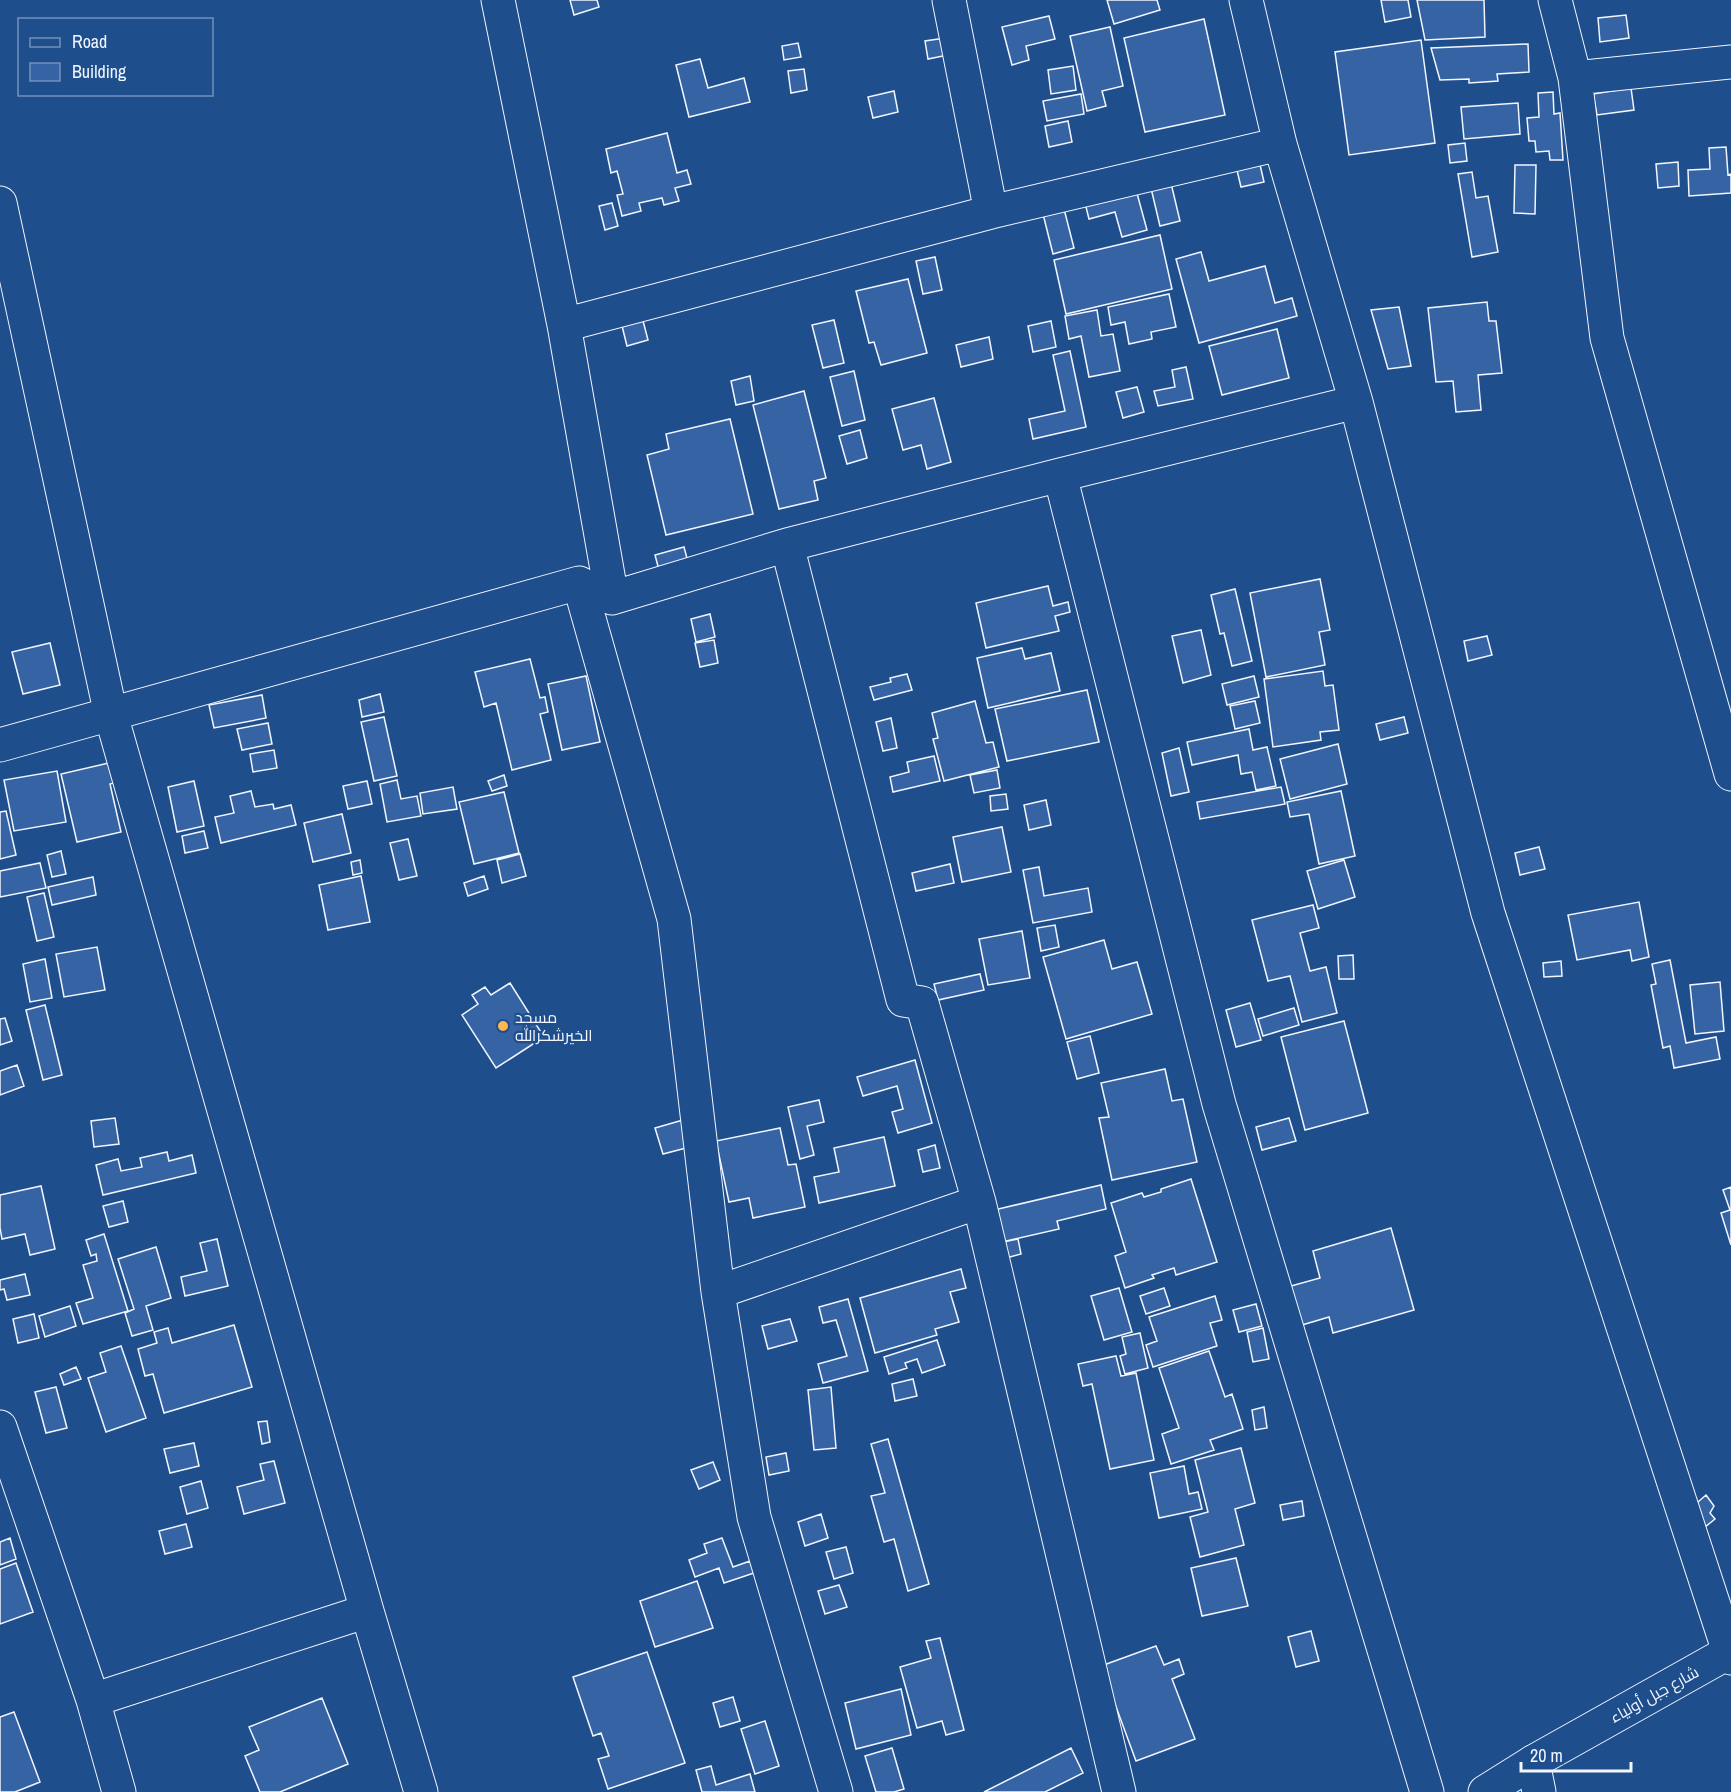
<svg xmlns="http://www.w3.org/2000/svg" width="1731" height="1792" viewBox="0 0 1731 1792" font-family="'Archivo Narrow',Cairo,sans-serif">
<rect width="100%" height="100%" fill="#1f4e8c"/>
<!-- building -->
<path fill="#3563a3" stroke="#f2f6ff" stroke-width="1.5" d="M570 0H597L599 7 574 15Z
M1107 0H1157L1160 10 1114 24Z
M1381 0H1408L1411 17 1385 22Z
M1417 0H1484L1485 37 1425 40Z
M1626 15 1629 38 1600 42 1598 18Z
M1049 16 1055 39 1026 46 1029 60 1012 65 1002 27Z
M1204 19 1225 115 1145 132 1124 38Z
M1110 27 1123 86 1102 91 1106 106 1087 111 1070 36Z
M945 38 948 55 928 59 925 41Z
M1421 40 1435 143 1349 155 1335 52Z
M798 43 801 57 784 60 782 46Z
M1528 44 1529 72 1497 74 1498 81 1469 83V79L1440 80 1431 48Z
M700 59 708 88 744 78 750 102 689 117 676 65Z
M1073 66 1076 90 1051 94 1048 70Z
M804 69 807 90 791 93 788 71Z
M1631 88 1634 110 1597 115 1593 94Z
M894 91 898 112 873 118 868 97Z
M1553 92 1554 114 1560 113 1563 160H1550L1549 151 1536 152 1535 141H1529L1527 118 1539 117 1538 93Z
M1081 94 1084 114 1047 121 1043 101Z
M1518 103 1520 134 1464 139 1461 107Z
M1068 121 1072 142 1049 147 1045 126Z
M667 133 677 173 687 170 691 184 675 188 679 201 664 205 662 198 639 203 641 211 622 216 617 195 623 194 617 171 611 173 606 149Z
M1465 143 1467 161 1450 163 1448 145Z
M1726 147 1728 175 1731 174V193L1689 196 1688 170 1710 169 1709 148Z
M1258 156 1264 182 1241 187 1235 162Z
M1678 162 1679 186 1658 188 1656 164Z
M1515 165H1536L1535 214 1514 213Z
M1472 172 1476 198 1488 196 1498 252 1472 257 1458 174Z
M1170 179 1180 221 1160 226 1150 184Z
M1135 186 1147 230 1122 237 1115 212 1089 219 1084 199Z
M612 203 618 226 605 230 599 206Z
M1063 205 1074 248 1053 254 1042 210Z
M1160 235 1172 289 1066 314 1054 260Z
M1201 252 1209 281 1265 266 1275 303 1292 298 1297 316 1199 343 1176 259Z
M935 257 942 290 923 294 916 261Z
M908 279 927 353 881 365 874 342 869 343 856 291Z
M1169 294 1176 327 1151 332 1152 339 1129 344 1125 322 1111 325 1108 307Z
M1487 302 1489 321H1496L1502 373 1478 375 1481 410 1456 412 1453 381 1436 382 1428 308Z
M1399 307 1411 366 1388 369 1371 310Z
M1097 310 1101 336 1113 334 1120 371 1089 377 1081 336 1069 339 1065 316Z
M642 317 648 340 627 346 621 322Z
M834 320 844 363 823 368 812 325Z
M1051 321 1056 347 1033 352 1028 326Z
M1277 329 1289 378 1222 395 1209 346Z
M989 337 993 359 961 367 956 345Z
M1070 351 1086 427 1033 439 1029 419 1065 411 1053 355Z
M1186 367 1193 399 1158 406 1154 391 1175 387 1172 370Z
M854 371 865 420 842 426 830 377Z
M750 376 754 401 736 405 731 381Z
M1137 387 1144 412 1123 418 1116 392Z
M804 391 826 478 814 481 818 500 779 509 753 405Z
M934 398 951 462 927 469 921 445 903 450 892 409Z
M730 419 753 514 666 535 647 455 669 449 666 434Z
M860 430 867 458 847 464 839 436Z
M684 547 689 566 660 574 655 555Z
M1320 579 1330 630 1319 632 1325 665 1266 677 1250 593Z
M1048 586 1053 606 1068 602 1070 612 1055 616 1059 631 986 648 976 603Z
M1235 589 1252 661 1232 666 1224 633 1220 634 1211 595Z
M710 614 715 637 696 642 691 619Z
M1201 630 1211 675 1183 683 1172 636Z
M1487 636 1492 655 1468 661 1464 641Z
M714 640 718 663 700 667 695 643Z
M50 643 60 685 23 694 12 652Z
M1022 648 1025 659 1051 653 1060 691 988 708 977 658Z
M530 659 540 698 545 697 548 712 540 714 551 760 512 770 496 703 484 707 475 672Z
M1323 671 1325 686 1333 685 1339 730 1320 732 1321 740 1273 747 1264 679Z
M907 674 912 690 874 700 870 687 891 682 890 678Z
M586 676 600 742 562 750 548 684Z
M1254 676 1259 697 1227 705 1222 684Z
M1087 690 1099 742 1007 761 995 709Z
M380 694 384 712 362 717 359 700Z
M262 695 266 718 214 728 209 705Z
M975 701 986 743 993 742 999 767 944 781 933 739 938 738 932 713Z
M1255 701 1260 723 1235 729 1230 706Z
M384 717 397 776 374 781 361 722Z
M1404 717 1408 733 1380 740 1376 724Z
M891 718 897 748 883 751 876 722Z
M268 723 272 744 242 750 237 729Z
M1249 729 1253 750 1267 747 1276 786 1256 790 1252 772 1241 774 1238 755 1192 765 1187 742Z
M1338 744 1347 784 1290 799 1280 759Z
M1179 748 1189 792 1171 796 1162 753Z
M274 750 277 768 253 772 250 754Z
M934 756 940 781 893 792 890 777 909 772 907 762Z
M113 762 118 782 110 784 121 832 77 842 61 774Z
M997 770 1000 788 974 793 970 775Z
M57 771 66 822 14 831 4 780Z
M504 775 507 786 492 791 488 781Z
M397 780 401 799 417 796 421 816 387 822 380 784Z
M194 781 204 826 177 832 168 787Z
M367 781 372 804 348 809 343 786Z
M453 787 457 809 423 814 420 793Z
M1281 787 1285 804 1200 819 1197 802Z
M251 791 255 807 273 804 274 809 291 805 296 825 221 843 215 817 234 813 230 796Z
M1341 791 1355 856 1319 864 1309 814 1290 817 1287 802Z
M504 792 519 853 474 864 459 802Z
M1006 794 1008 809 991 811 990 796Z
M1046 800 1051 825 1029 830 1024 805Z
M6 811 16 855 0 859V812Z
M342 814 351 853 313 862 304 823Z
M1002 827 1011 872 962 882 953 837Z
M204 831 208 848 185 853 182 836Z
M408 839 417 876 399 880 390 843Z
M1539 847 1545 869 1520 875 1515 853Z
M61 851 66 874 52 877 47 855Z
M520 854 526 876 502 883 497 860Z
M360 860 362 873 353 875 351 862Z
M1344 860 1355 897 1318 909 1307 871Z
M40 863 46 888 0 897V871Z
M950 864 954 883 916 891 912 873Z
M1039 867 1044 896 1088 888 1092 912 1033 923 1023 870Z
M361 876 370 922 328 930 319 885Z
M484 876 488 889 468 896 464 883Z
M93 877 96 895 52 905 48 887Z
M44 893 54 937 37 941 27 897Z
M1639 902 1649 957 1632 961 1630 950 1577 960 1568 915Z
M1313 905 1319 928 1300 933 1310 971 1326 967 1337 1013 1302 1022 1290 976 1268 981 1252 920Z
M1055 925 1059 947 1041 951 1037 928Z
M1022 931 1030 978 988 985 979 939Z
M1104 940 1112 969 1137 962 1152 1014 1066 1039 1043 957Z
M97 947 105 990 64 997 56 954Z
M1353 955 1354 979H1339L1338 956Z
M45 959 52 998 30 1002 23 964Z
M1670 960 1686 1043 1716 1037 1720 1059 1674 1068 1670 1046 1663 1048 1651 985 1656 984 1652 964Z
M1561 961 1562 976 1544 977 1543 963Z
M980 974 984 990 938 1000 934 984Z
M1720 982 1724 1031 1695 1034 1690 985Z
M510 983 544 1037 496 1068 462 1015 478 1004 472 995 485 987 491 995Z
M1250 1003 1261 1040 1236 1047 1226 1010Z
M45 1005 62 1075 43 1080 26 1010Z
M1294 1008 1299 1025 1263 1036 1258 1019Z
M5 1018 12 1041 0 1045V1019Z
M1344 1021 1368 1113 1305 1130 1281 1037Z
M1090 1036 1099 1073 1077 1079 1067 1042Z
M915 1060 932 1123 898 1133 892 1112 903 1109 897 1086 863 1096 857 1077Z
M17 1065 24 1086 0 1095V1071Z
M1165 1069 1172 1101 1183 1099 1197 1162 1112 1180 1099 1118 1109 1117 1101 1083Z
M819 1100 824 1122 807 1126 814 1155 800 1159 788 1107Z
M115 1118 119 1144 94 1147 91 1121Z
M1289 1118 1296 1141 1262 1150 1256 1127Z
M683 1120 690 1147 663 1154 655 1128Z
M780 1128 788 1165 796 1164 805 1207 753 1218 749 1198 729 1202 716 1141Z
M884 1137 895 1186 819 1203 814 1177 839 1172 834 1148Z
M935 1145 940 1168 923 1172 918 1150Z
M167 1152 169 1161 192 1155 196 1173 103 1195 96 1165 118 1159 121 1171 142 1167 140 1158Z
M1191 1179 1217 1262 1176 1275 1174 1268 1152 1275 1154 1278 1125 1288 1115 1256 1126 1252 1111 1203 1142 1193 1144 1197 1161 1192V1189Z
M1101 1185 1106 1209 1057 1221 1059 1229 1002 1242 994 1210Z
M41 1186 55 1249 30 1255 25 1234 2 1239 0 1228V1195Z
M1731 1187V1245L1721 1213 1730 1210 1723 1190Z
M123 1201 128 1222 109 1227 103 1206Z
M1391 1228 1414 1310 1333 1333 1329 1317 1302 1325 1291 1286 1320 1278 1313 1251Z
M104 1234 128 1311 83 1324 76 1303 93 1298 83 1265 97 1261 96 1254 91 1256 86 1240Z
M217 1239 228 1286 185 1296 181 1277 207 1271 200 1243Z
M1018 1239 1021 1254 1006 1258 1003 1242Z
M156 1247 171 1298 146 1306 153 1330 132 1336 125 1313 134 1309 118 1259Z
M961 1269 966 1288 950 1292 959 1322 935 1329 937 1335 875 1353 860 1298Z
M25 1274 30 1295 7 1300 4 1289 0 1290V1280Z
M1119 1288 1132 1332 1104 1340 1091 1296Z
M1164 1288 1170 1306 1146 1314 1140 1296Z
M1215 1296 1222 1320 1210 1323 1217 1346 1153 1367 1146 1345 1157 1341 1149 1317Z
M848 1299 868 1371 823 1383 818 1364 847 1356 836 1320 823 1323 819 1307Z
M1256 1304 1262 1326 1239 1332 1233 1310Z
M70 1306 76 1326 45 1337 39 1316Z
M34 1314 39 1338 18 1343 13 1319Z
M790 1319 797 1341 768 1349 762 1326Z
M234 1325 252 1387 164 1413 153 1374 145 1376 138 1349 157 1343 154 1332 168 1328 172 1343Z
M1263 1328 1269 1359 1253 1362 1247 1332Z
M1140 1333 1148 1368 1125 1374 1120 1356 1126 1354 1122 1337Z
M937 1340 945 1365 922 1373 917 1359 905 1363 907 1368 889 1374 884 1357Z
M121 1346 146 1418 106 1432 88 1378 106 1372 100 1353Z
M1209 1351 1225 1397 1232 1394 1243 1429 1210 1440 1214 1450 1171 1464 1162 1434 1179 1428 1159 1368Z
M1116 1356 1121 1376 1136 1373 1154 1460 1110 1469 1092 1384 1083 1386 1078 1364Z
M76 1367 81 1379 64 1385 60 1374Z
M913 1379 917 1396 895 1401 892 1384Z
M56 1387 67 1428 46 1433 35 1392Z
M831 1387 836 1448 814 1450 808 1390Z
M1264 1407 1267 1428 1255 1430 1252 1410Z
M267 1421 270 1442 262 1444 258 1422Z
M888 1439 929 1584 908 1591 894 1539 884 1542 871 1496 885 1493 871 1444Z
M194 1443 199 1466 170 1473 164 1449Z
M1241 1448 1255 1503 1235 1509 1244 1545 1200 1557 1190 1517 1208 1512 1195 1460Z
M786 1453 789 1471 769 1475 766 1457Z
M274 1461 285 1503 244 1514 237 1487 264 1480 260 1464Z
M713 1462 720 1480 699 1489 691 1470Z
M1184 1466 1189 1494 1198 1492 1202 1509 1159 1518 1150 1473Z
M201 1481 208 1508 187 1514 180 1487Z
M1706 1495 1714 1506 1710 1513 1715 1519 1705 1527 1691 1508Z
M1302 1501 1304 1516 1283 1520 1280 1505Z
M821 1514 828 1538 805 1546 798 1522Z
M186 1524 192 1547 165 1554 159 1531Z
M10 1538 16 1559 0 1565V1542Z
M722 1538 733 1567 750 1561 754 1573 724 1583 719 1568 695 1577 689 1560 707 1553 704 1544Z
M846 1547 853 1573 834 1579 826 1552Z
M1236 1558 1248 1606 1202 1616 1191 1568Z
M16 1563 33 1612 0 1624V1569Z
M697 1581 713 1628 655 1647 640 1601Z
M839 1585 847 1607 825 1614 818 1591Z
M1311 1631 1319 1661 1296 1667 1288 1637Z
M940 1638 964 1730 946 1735 942 1721 917 1728 900 1667 931 1658 926 1641Z
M1156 1646 1164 1665 1179 1659 1184 1674 1172 1679 1195 1739 1136 1761 1101 1666Z
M647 1652 685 1763 608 1789 598 1759 609 1756 601 1733 593 1736 573 1677Z
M901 1689 911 1735 856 1749 845 1703Z
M733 1697 740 1721 720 1727 713 1703Z
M322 1698 348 1764 280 1792H260L245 1756 259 1750 249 1727Z
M14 1712 40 1782 15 1792H0V1717Z
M765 1721 779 1766 755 1774 741 1729Z
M892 1748 904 1789 894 1792H876L865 1756Z
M1071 1748 1083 1773 1045 1792H984Z
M711 1766 716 1785 750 1774 755 1792H702L696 1770Z"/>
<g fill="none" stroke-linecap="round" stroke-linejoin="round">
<defs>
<path id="minor" d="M498 0 564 325 612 598
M949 0 991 212
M1246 0 1280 144 1356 402 1488 913 1731 1658
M1555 0 1575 78 1607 338 1731 774
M1575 78 1731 62
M0 203 111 715 367 1611 421 1792
M564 325 991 212 1280 144
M1060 475 1219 1104 1427 1792
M787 545 903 1000 922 1003 979 1202 1119 1792
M579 583 674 919 718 1292 754 1517 836 1792
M0 745 579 583 612 598 787 545 1060 475 1356 402
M718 1292 979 1202
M0 1427 93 1700 119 1792
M93 1700 367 1611
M1533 1762 1539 1792"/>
<path id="trunk" d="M1485 1792 1533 1762 1731 1651"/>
</defs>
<!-- minor casing -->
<use href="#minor" stroke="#f2f6ff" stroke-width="35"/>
<!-- trunk casing -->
<use href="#trunk" stroke="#f2f6ff" stroke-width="35"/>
<!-- minor -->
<use href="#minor" stroke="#1f4e8c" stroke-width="33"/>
<!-- trunk -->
<use href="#trunk" stroke="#1f4e8c" stroke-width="33"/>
</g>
<!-- markers -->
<circle fill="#ffb74d" stroke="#1f4e8c" stroke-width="2" cx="503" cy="1026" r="6"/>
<g text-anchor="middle" stroke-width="4.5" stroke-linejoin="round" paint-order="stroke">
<!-- poi labels -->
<g font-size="16" fill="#f2f6ff" stroke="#1f4e8c" text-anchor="start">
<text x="515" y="1023">مسجد<tspan x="515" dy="18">الخيرشكرالله</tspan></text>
</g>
<!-- street labels -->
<g font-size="16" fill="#f2f6ff" stroke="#1f4e8c">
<text transform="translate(1654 1694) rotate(-29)" y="6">شارع جبل أولياء</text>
</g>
</g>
<!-- legend -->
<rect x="18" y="18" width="195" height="78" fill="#1f4e8c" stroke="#7391ba" stroke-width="1.5"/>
<rect x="30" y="38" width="30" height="9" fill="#1f4e8c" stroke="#7391ba" stroke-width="1.5"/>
<text x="72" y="48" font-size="18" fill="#f2f6ff">Road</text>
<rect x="30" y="63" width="30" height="18" fill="#3563a3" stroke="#7391ba" stroke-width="1.5"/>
<text x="72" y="78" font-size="18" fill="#f2f6ff">Building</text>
<!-- scale -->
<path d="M1521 1762v9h110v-9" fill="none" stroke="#f2f6ff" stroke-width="3"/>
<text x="1530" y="1762" font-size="18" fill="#f2f6ff" stroke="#1f4e8c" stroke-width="4.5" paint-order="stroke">20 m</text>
</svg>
